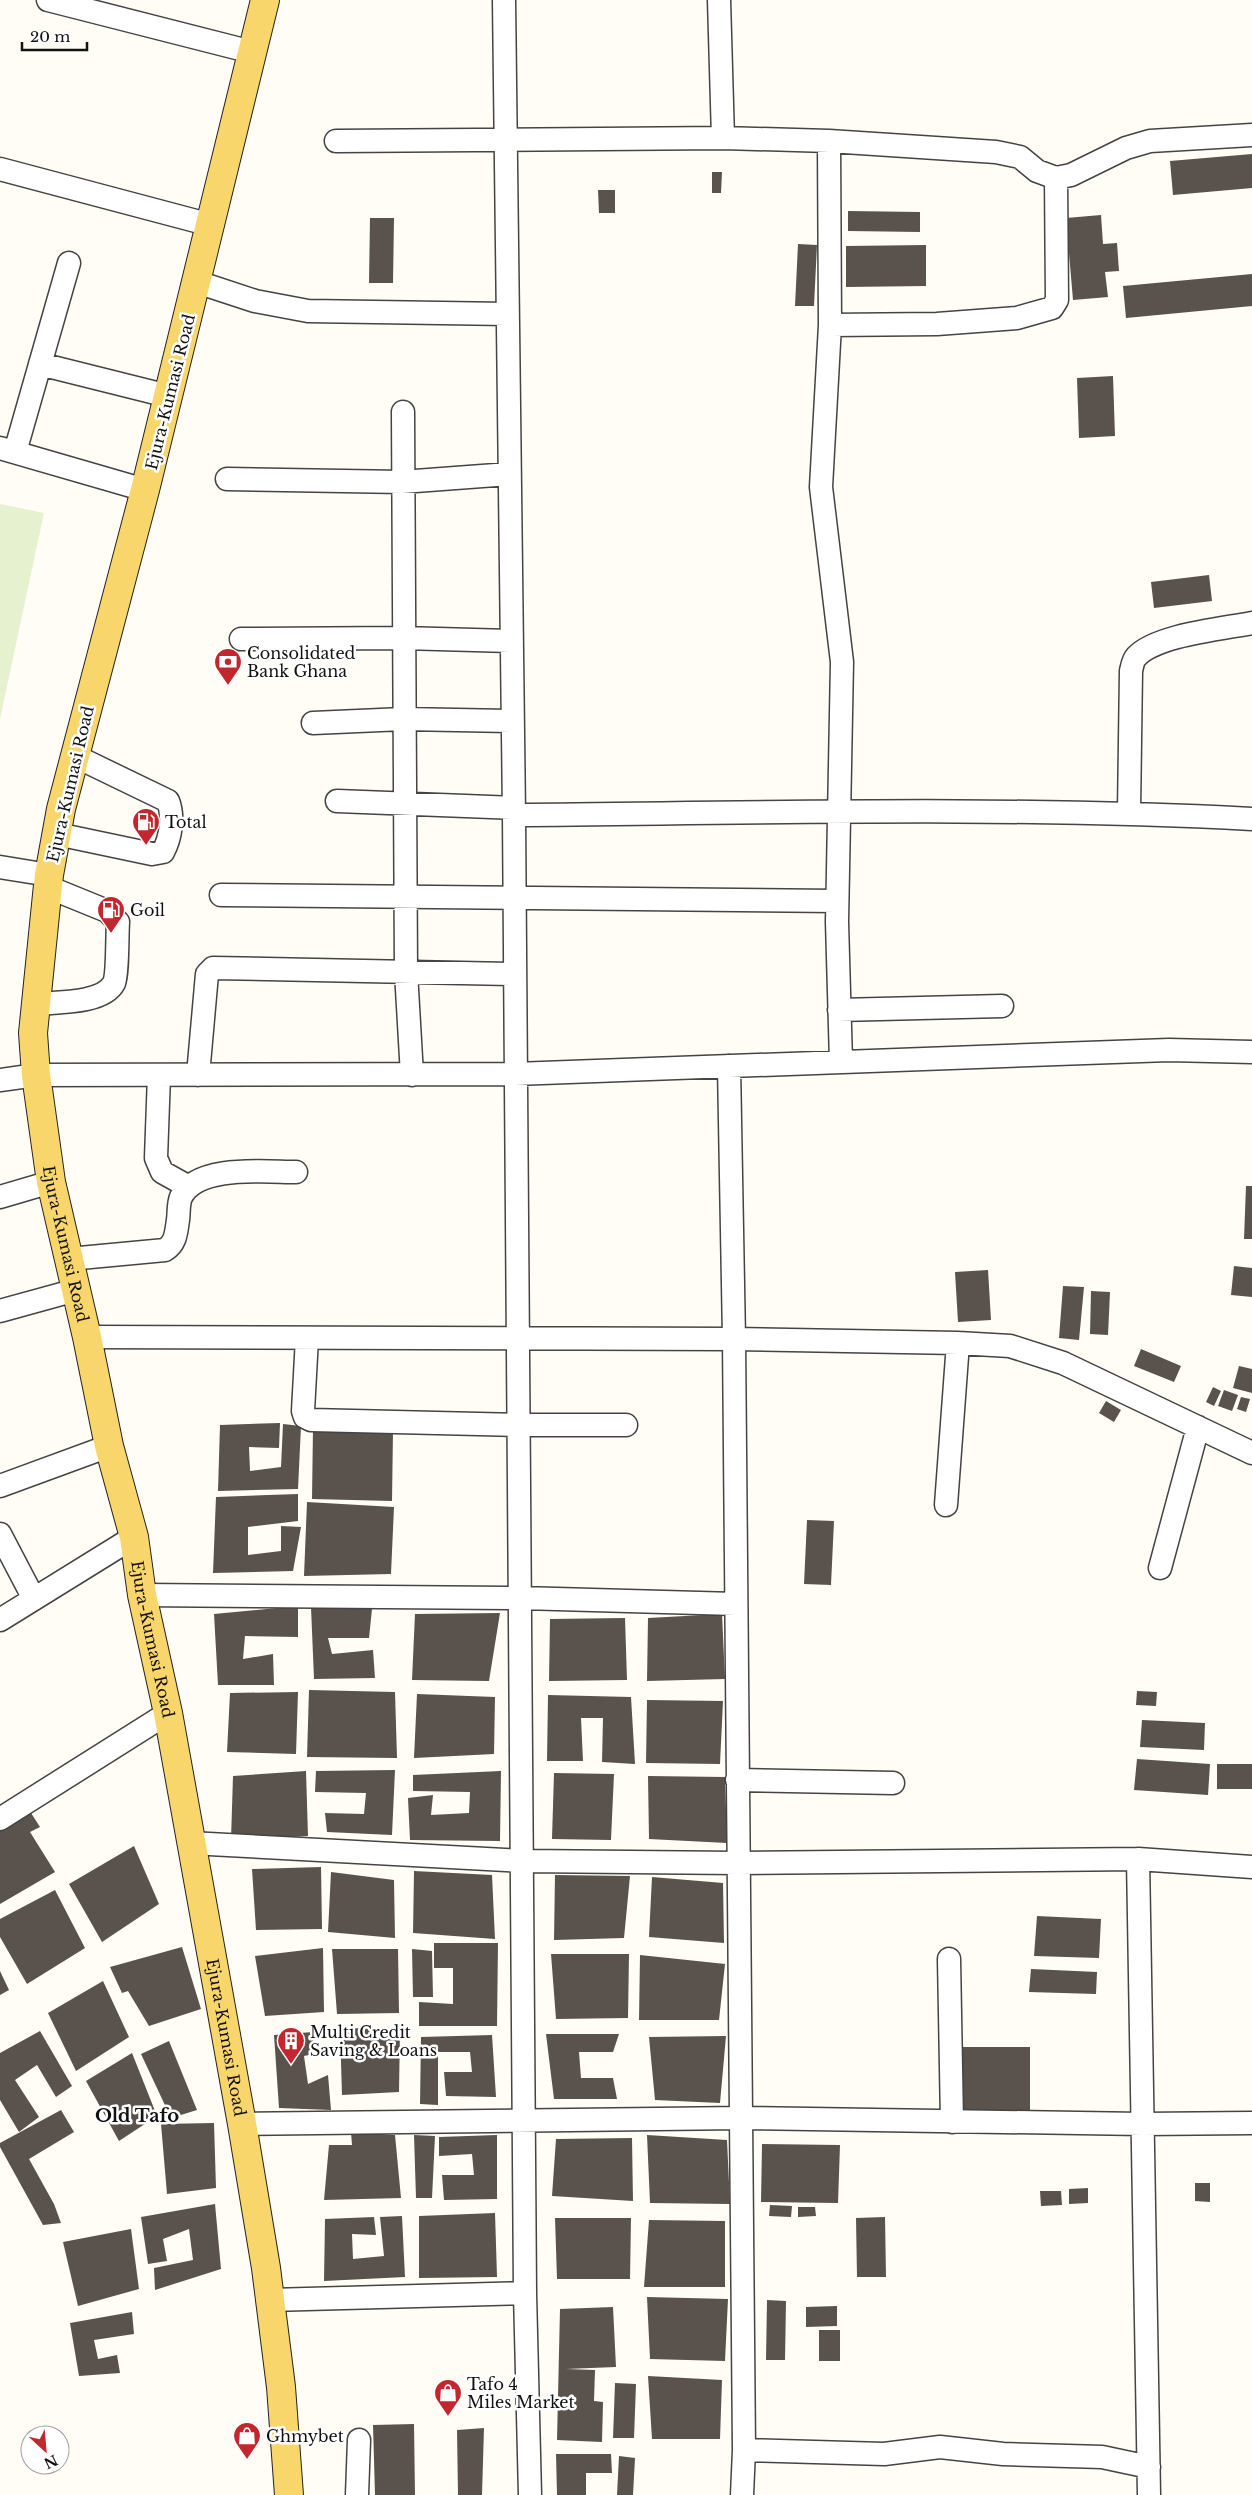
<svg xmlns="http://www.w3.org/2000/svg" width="1252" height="2495" viewBox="0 0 1252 2495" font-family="'Libre Baskerville',serif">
<rect width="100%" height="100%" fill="#fffdf5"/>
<!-- pitch -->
<path fill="#e6f2cf" d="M0 504 44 513 0 719Z"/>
<!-- building -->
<path fill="#5a524d" d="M1252 154V188L1173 195 1170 161Z
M712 172H722L721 193H712Z
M598 190H615V213H599Z
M848 211 920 212V232L848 231Z
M1101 215 1103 244 1117 243 1119 271 1105 272 1108 297 1073 300 1066 218Z
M370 218H394L393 283H369Z
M798 244 817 245 814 306H795Z
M926 245V286L846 287V246Z
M1252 274V306L1126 318 1123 286Z
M1113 376 1115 436 1079 438 1077 378Z
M1209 575 1212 601 1154 608 1151 582Z
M1246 1186H1252V1239H1244Z
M1234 1266 1252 1268V1297L1231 1295Z
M988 1270 991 1320 958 1322 955 1272Z
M1063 1286 1084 1287 1079 1340 1059 1338Z
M1091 1291 1110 1292 1108 1335 1090 1334Z
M1141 1349 1181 1366 1174 1382 1134 1366Z
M1239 1366 1252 1369V1393L1233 1388Z
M1213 1387 1221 1391 1214 1406 1206 1402Z
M1224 1390 1238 1395 1232 1411 1218 1406Z
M1241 1397 1250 1399 1246 1412 1237 1409Z
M1106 1401 1121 1410 1114 1422 1099 1413Z
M280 1423 279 1448 249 1447 250 1471 281 1467 283 1424 301 1426 298 1489 218 1491 220 1425Z
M313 1427 393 1430 392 1501 312 1499Z
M298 1494V1521L248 1527V1555L281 1551V1526L301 1527 293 1571 213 1573 216 1497Z
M307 1502 394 1507 391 1574 304 1576Z
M807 1520 834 1521 831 1585 804 1584Z
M298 1606V1637L245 1636 243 1659 273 1654 274 1685H218L214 1614Z
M311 1607 372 1609 369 1638H328L332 1654 373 1650 375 1678 314 1679Z
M500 1613 489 1681 412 1680 415 1614Z
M722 1614 725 1679 647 1681 648 1618Z
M625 1618 627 1680 549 1681 550 1619Z
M309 1690 395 1692 397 1758 307 1757Z
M1137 1691 1157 1692 1156 1706 1136 1705Z
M298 1692 296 1754 227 1752 230 1693Z
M417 1694 495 1697 494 1754 414 1758Z
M548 1695 631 1697 635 1764 602 1762 603 1718H581L583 1761H547Z
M647 1700 723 1701 720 1764 646 1763Z
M1142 1720 1205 1723 1204 1750 1140 1747Z
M1137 1759 1210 1764 1208 1795 1134 1790Z
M1217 1764H1252V1789H1217Z
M395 1770 392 1835 327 1832 325 1813 364 1814 366 1793 315 1792 316 1771Z
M306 1771 308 1836 231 1840 233 1776Z
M501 1771 500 1841 410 1840 408 1798 433 1795 431 1815 469 1813 470 1792 413 1791V1775Z
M554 1773 614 1774 611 1840 552 1839Z
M648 1776 725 1777 727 1843 649 1839Z
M31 1813 40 1827 30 1832 55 1872 0 1904V1831Z
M134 1846 159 1904 102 1942 69 1884Z
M321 1867 322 1929 256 1930 252 1869Z
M414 1871 492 1875 495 1939 413 1933Z
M331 1872 394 1880 395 1938 328 1932Z
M555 1875 630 1876 624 1938 554 1940Z
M652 1877 723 1883 724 1943 649 1937Z
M55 1890 85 1948 27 1984 0 1937V1919Z
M1037 1916 1101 1919 1099 1958 1034 1956Z
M434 1943H498L497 2026H419V2002L453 2004V1968H434Z
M182 1947 201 2009 149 2026 128 1991 122 1993 110 1967Z
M323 1948 324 2012 265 2016 255 1956Z
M332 1949H398L399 2013 337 2014Z
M412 1949 432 1951 433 1997H413Z
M551 1954H629L628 2018 556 2019Z
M640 1955 725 1964 719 2020H639Z
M1031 1969 1097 1972 1096 1994 1029 1992Z
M0 1971 9 1990 0 1995Z
M103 1981 129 2037 76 2071 48 2013Z
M340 2028 400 2029 399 2092 342 2095Z
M40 2031 72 2086 56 2097 37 2065 15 2080 39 2117 19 2132 0 2100V2053Z
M313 2032 314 2054 304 2056 308 2084 328 2075 331 2110 279 2108 274 2035Z
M546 2034H619L613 2052H579L581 2078H613L617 2099H554Z
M492 2035 496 2097 446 2096 444 2072H472L470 2052H438V2105L420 2104 421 2037Z
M726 2036 720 2103 655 2100 649 2037Z
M169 2041 197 2110 171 2118 141 2054Z
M963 2047H1030V2113H962Z
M132 2053 157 2116 119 2141 86 2081Z
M61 2110 74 2132 29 2159 54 2204 61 2223 43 2225 0 2147V2143Z
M214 2123 216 2188 167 2194 161 2124Z
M351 2132 395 2135 401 2198 324 2200 329 2145H352Z
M414 2135 435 2136 432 2198H416Z
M497 2135V2199L444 2200 442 2175H474L472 2154 439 2156V2137Z
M647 2135 727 2140 730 2204 650 2203Z
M632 2138 633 2201 552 2196 556 2139Z
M762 2144 840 2145 838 2203 761 2202Z
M1195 2183H1210V2202L1195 2201Z
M1088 2188V2203L1069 2204V2189Z
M1040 2191H1061L1062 2205 1041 2206Z
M215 2204 221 2269 155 2290 154 2268 193 2260 189 2229 163 2239 167 2261 148 2264 141 2217Z
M770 2205 792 2206 791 2217 769 2216Z
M798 2207H815L816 2216 798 2217Z
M495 2213 497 2277 419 2278V2216Z
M402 2216 405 2277 324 2281 325 2219 374 2217 376 2235 352 2234 353 2259 384 2256 380 2217Z
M885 2217 886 2277H857L856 2218Z
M555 2218H631L630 2279H557Z
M649 2220 725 2221V2287H644Z
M131 2229 139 2289 78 2306 63 2242Z
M647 2297 728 2299 725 2361 650 2359Z
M767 2300 786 2301 785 2360H766Z
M837 2306V2326L806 2327V2307Z
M613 2307 616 2367 566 2369 595 2370 594 2401 603 2402 602 2442 557 2440 560 2309Z
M132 2312 134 2334 94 2340 98 2359 117 2355 120 2373 79 2376 70 2323Z
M819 2330H840V2361H819Z
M648 2376 722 2380 720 2439H652Z
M615 2383 636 2384 634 2438H613Z
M414 2424 415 2495H375L373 2425Z
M484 2428 482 2495H458L457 2430Z
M556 2454H611L612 2473H586V2495H557Z
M619 2456 635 2458 633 2495H617Z"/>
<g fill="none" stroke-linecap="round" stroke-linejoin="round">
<defs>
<path id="minor" d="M48 0 252 52
M504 0 514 815 525 2293 530 2495
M719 0 723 138
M336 141 723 138 829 141 996 152 1020 157 1037 171 1056 178 1071 175 1126 148 1150 141 1252 135
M829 141 830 325 821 487 842 662 837 922 841 1062
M0 169 211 225
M197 282 255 301 308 311 507 314
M830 325 937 324 1017 318 1052 308 1057 300 1056 178
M40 364 168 396
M403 412 406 972 412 1075
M0 448 145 490
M15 452 69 263
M227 479 402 482 509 474
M241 639 402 638 511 641
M313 723 403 719 511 721
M337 801 514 808
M1129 812 1131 671C1132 667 1133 660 1136 657 1156 635 1222 629 1252 623
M514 815C760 813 1006 806 1252 819
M57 834 152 854 163 852C171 837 174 816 168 801L75 756
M0 867 49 875
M221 895 837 901
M35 1004C56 1002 103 1004 114 983 118 974 117 934 118 922L107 911 48 887
M839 1010 1002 1006
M729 1066 734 1339 744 2450 742 2495
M159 1075 156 1158 162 1172 189 1187
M198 1075 207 974 213 968 514 974
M0 1080 36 1075 515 1074 1169 1050 1252 1052
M0 1197 51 1182
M69 1259 165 1250C176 1243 176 1233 178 1220 179 1214 178 1204 181 1197 197 1164 266 1172 296 1172
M0 1311 76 1290
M87 1337 734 1339 958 1343 1010 1346 1063 1363 1252 1453
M307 1338 303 1411 305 1417 311 1420 518 1425H626
M0 1486 109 1446
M946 1505 958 1343
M0 1534 34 1599
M1160 1568 1198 1427
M142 1595 521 1598 735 1604
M0 1620 134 1537
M737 1780 893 1783
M0 1819 168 1713
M190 1843 522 1861 738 1863 1138 1859 1252 1867
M1138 1859 1149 2495
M949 1959 952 2122
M242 2124 741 2118 1142 2124 1252 2123
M270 2300 525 2293
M744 2450 884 2454 940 2447 1003 2454 1102 2457 1149 2467
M357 2495 359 2440"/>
<g id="major">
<path id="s1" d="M265 0 145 490 61 809 49 875 33 1033 36 1075 51 1182 87 1337 109 1446 134 1537 142 1595 168 1713 242 2124 266 2268 281 2387 289 2495"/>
</g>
</defs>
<!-- minor casing -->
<use href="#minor" stroke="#444" stroke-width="25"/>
<!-- major casing -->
<use href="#major" stroke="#222" stroke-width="30"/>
<!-- minor -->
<use href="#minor" stroke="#fff" stroke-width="22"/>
<!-- major -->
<use href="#major" stroke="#f9d66b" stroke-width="28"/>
</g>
<!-- icons -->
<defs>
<symbol id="bank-pin" viewBox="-11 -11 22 30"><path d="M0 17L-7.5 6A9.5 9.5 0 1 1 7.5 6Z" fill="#c4262e" stroke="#fff"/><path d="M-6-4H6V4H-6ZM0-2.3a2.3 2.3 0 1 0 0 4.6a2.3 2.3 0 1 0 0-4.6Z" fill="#fff"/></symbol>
<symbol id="fuel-pin" viewBox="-11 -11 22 30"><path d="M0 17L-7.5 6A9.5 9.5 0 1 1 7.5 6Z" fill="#c4262e" stroke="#fff"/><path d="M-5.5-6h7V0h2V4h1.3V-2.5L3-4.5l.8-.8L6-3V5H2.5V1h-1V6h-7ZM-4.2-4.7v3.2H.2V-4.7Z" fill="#fff"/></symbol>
<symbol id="building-pin" viewBox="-11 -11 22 30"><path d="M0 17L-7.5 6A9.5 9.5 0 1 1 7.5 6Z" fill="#c4262e" stroke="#fff"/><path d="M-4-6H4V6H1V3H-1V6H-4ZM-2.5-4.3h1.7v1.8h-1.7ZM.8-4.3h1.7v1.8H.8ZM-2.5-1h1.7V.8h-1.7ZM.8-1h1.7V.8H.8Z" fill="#fff"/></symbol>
<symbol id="shop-pin" viewBox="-11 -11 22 30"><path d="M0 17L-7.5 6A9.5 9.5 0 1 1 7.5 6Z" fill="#c4262e" stroke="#fff"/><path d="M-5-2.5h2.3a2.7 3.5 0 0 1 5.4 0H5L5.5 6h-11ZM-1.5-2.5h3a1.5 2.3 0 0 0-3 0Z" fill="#fff"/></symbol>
</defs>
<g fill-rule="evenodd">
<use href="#bank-pin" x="212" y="646" width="32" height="43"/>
<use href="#fuel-pin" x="130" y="806" width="32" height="43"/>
<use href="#fuel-pin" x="95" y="894" width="32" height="43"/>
<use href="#building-pin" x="275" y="2025" width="32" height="43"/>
<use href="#shop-pin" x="432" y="2377" width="32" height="43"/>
<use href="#shop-pin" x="231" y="2420" width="32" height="43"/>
</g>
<g text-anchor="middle" stroke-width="5" stroke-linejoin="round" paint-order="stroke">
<!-- street labels -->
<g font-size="16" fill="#111" stroke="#fff">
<text transform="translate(170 392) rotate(-76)" y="6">Ejura-Kumasi Road</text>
<text transform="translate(70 784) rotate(-77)" y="6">Ejura-Kumasi Road</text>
<text dy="6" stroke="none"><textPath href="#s1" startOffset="1274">Ejura-Kumasi Road</textPath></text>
<text dy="6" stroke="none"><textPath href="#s1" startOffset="1679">Ejura-Kumasi Road</textPath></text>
<text dy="6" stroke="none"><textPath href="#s1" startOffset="2084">Ejura-Kumasi Road</textPath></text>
</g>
<!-- poi labels -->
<g font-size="16" fill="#111" stroke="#fff" text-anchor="start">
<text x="247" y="659">Consolidated<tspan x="247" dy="18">Bank Ghana</tspan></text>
<text x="165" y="828">Total</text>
<text x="130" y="916">Goil</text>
<text x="310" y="2038">Multi Credit<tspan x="310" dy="18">Saving &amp; Loans</tspan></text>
<text x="467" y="2390">Tafo 4<tspan x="467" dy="18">Miles Market</tspan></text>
<text x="266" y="2442">Ghmybet</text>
</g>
<!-- neighbourhood labels -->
<g font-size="18" font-weight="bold" fill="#111" stroke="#fff">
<text x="137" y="2122">Old Tafo</text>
</g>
</g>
<!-- north arrow -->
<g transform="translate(45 2450) rotate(154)"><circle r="24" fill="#ffffff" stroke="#a0a0a0"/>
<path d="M0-4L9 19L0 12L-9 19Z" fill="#c4262e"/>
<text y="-8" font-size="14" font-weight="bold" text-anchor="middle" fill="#111111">N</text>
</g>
<!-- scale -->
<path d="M22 42v8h65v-8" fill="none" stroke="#111111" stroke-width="2.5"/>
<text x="30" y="42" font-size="15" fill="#111111" stroke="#ffffff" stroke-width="4" paint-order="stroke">20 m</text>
</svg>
